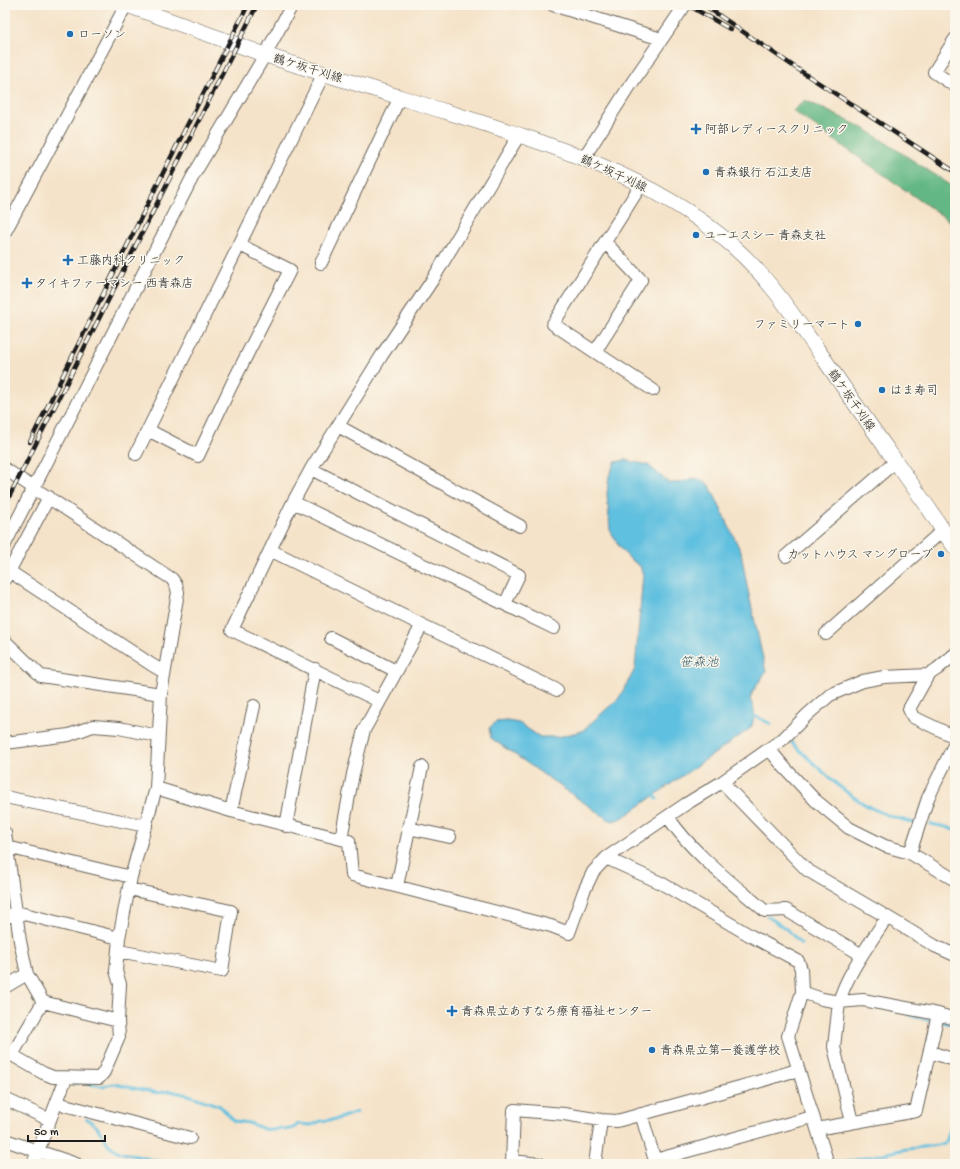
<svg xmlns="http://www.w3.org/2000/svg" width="960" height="1169" viewBox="0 0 960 1169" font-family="'Gochi Hand','Klee One',sans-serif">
<rect width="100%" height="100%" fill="#fbf7ec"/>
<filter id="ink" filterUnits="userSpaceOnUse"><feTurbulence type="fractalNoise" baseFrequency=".025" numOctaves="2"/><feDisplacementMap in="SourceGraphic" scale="8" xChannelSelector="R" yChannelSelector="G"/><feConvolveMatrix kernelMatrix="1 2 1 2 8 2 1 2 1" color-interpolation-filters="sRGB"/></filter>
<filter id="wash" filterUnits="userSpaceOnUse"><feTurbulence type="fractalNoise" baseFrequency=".012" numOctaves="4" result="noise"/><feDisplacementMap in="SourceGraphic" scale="16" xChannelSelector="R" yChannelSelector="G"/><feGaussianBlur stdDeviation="0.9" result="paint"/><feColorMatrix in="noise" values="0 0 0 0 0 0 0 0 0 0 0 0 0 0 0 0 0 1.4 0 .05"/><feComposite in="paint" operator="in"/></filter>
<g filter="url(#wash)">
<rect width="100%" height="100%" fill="#f5e3c9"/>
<!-- forest -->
<path fill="#64b784" stroke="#406a50" d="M805 100 865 129 955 188V225L793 111Z"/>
<!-- water -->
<path fill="#61c0df" stroke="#3e6e7e" d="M625 460 648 465 669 483H676L696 479 703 481 710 486 741 552 747 586 766 672 753 691 750 700C756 709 755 717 751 728L622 818 613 821 606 818 491 738 489 728 496 722 507 721 519 723 540 737H558L582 731 619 698 635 669 643 575 640 566 630 559 620 548 610 530 607 494 609 476 615 462Z"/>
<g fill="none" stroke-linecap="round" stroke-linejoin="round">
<!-- stream -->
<path stroke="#61c0df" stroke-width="3" d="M755 716 771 724
M791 742C816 765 848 799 880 812 891 817 904 820 915 823
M655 794 657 799
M931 824 955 829
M767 916 788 930 801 944
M910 1015 932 1021
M942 1022 955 1025
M71 1083H78
M85 1083 102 1086 114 1084 158 1093 170 1091 188 1095 220 1106 234 1121 249 1123 264 1129 274 1130 281 1128 285 1130 294 1128 298 1124 312 1125 321 1121 337 1119 357 1112
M87 1119 97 1127 109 1145 119 1152 170 1164
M834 1161 842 1163 901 1150 944 1144 947 1140 950 1129 955 1127
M800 1164 822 1161"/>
</g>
</g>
<g filter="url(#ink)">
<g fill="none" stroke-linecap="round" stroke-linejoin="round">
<defs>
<path id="minor" d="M553 5 661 39
M955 39 934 72 955 86
M583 159 625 93 685 5
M5 232 126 5
M606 243 641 280 595 352 553 324 641 185
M321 263 400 97
M595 352 653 390
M338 426 520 526
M148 430 198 456 231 386 290 270 240 245
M136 454 324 73
M5 469 172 579 176 585 178 592 161 694 156 788 131 877 119 938 116 971 120 984 118 1021 119 1037 104 1072 99 1078 53 1077 43 1073 12 1055 43 1002 27 974 20 941 5 833
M311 469 519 575 505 604
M293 502 554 628
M5 544 193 176 265 55 292 5
M270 550 422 625 364 730 353 774 341 839
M786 556 895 462
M9 571 152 665 164 672
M5 579 49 497
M422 625 557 690
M826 634 942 531
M331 638 396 671
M5 641 41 676 161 694
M928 675 909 709 913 717 955 737
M379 701 232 630 293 502 311 469 382 355 433 279 519 135
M5 743 69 735 93 726 119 728 158 736
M769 749 784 767 815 800 849 828 885 846 910 853 955 880
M722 782 807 870 887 917C871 942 847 973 839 1002L822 999 802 992
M156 788 231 811 349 841 352 875 551 926 569 933 584 891 593 872 606 858 686 804 722 782 783 739 808 714 830 695 863 681 884 677 928 675 937 669 955 654
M5 797 146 826
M231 811 254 706
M668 817C693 854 731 882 765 911L786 910 862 955
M286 826 315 669
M408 828 450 837
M5 848 7 847 131 877
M910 853 928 798 955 743
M606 858 661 883 751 936 798 961 801 969 802 992 788 1036 828 1164
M397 886 422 767
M887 917 935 946 955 955
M5 918 16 912 119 938
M119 951 222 971 231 911 129 889
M5 987 27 974
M43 1002 118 1021
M930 1052 955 1060
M5 1099 50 1120
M57 1103 190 1138
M641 1114 656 1164
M852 1122 834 1047 839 1002 863 1000 938 1014 955 1019
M817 1129 916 1111 938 1014
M5 1140 76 1164
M655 1160 812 1117
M512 1161 540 1164
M33 1164 66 1078
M512 1164 514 1110 564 1114 601 1120 617 1121 754 1083 797 1070
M595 1164 601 1120"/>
<path id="major" d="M127 5C172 21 218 38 263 54 309 70 356 83 402 98 515 134 644 166 734 247 769 278 795 318 822 356 854 403 887 449 920 496 933 513 942 531 955 547"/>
</defs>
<!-- minor casing -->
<use href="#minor" stroke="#686259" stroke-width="14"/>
<!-- major casing -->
<use href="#major" stroke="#686259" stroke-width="16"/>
<!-- minor -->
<use href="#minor" stroke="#fff" stroke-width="12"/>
<!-- major -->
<use href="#major" stroke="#fff" stroke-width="15"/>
<defs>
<path id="rail" d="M688 5 730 29
M704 5 796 68 955 172
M30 442 166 167 248 5
M5 505 257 5"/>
</defs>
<!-- rail casing -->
<use href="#rail" stroke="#1c1c1c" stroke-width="4.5"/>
<!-- rail -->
<use href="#rail" stroke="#fbf7ec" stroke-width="3" stroke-dasharray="9" stroke-linecap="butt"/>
</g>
</g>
<!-- markers -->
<g fill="#1f6fb2" stroke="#fbf7ec" stroke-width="1.5">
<circle cx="70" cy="34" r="4"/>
<path d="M694 123h4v4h4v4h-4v4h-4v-4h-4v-4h4z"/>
<circle cx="706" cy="172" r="4"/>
<circle cx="696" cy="235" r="4"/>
<path d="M66 254h4v4h4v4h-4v4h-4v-4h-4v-4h4z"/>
<path d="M25 277h4v4h4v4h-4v4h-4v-4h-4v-4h4z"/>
<circle cx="858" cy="324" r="4"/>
<circle cx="882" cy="390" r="4"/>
<circle cx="941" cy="554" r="4"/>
<path d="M450 1005h4v4h4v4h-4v4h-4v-4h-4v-4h4z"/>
<circle cx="652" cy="1050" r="4"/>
</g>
<g text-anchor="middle" stroke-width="3" stroke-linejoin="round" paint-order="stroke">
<!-- poi labels -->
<g font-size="12" fill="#1c1c1c" stroke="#fbf7ec" text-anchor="start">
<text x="78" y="38">ローソン</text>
<text x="705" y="133">阿部レディースクリニック</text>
<text x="714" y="176">青森銀行 石江支店</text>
<text x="704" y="239">ユーエスシー 青森支社</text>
<text x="77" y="264">工藤内科クリニック</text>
<text x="35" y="287">タイキファーマシー 西青森店</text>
<text x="850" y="328" text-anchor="end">ファミリーマート</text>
<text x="890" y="394">はま寿司</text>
<text x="933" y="558" text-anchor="end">カットハウス マングローブ</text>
<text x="461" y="1015">青森県立あすなろ療育福祉センター</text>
<text x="660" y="1054">青森県立第一養護学校</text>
</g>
<!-- street labels -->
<g font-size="12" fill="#1c1c1c" stroke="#fbf7ec">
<text transform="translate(308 68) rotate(17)" y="4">鶴ケ坂千刈線</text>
<text transform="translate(614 173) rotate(25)" y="4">鶴ケ坂千刈線</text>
<text transform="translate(852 400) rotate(55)" y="4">鶴ケ坂千刈線</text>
</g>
<!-- water labels -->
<g font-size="13" font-style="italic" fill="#385e6a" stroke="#fbf7ec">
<text x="699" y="666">笹森池</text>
</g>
</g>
<!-- margin -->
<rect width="960" height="1169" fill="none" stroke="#fbf7ec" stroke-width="20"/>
<!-- scale -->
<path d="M28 1135v6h77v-6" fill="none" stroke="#1c1c1c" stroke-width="2"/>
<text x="34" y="1135" font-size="12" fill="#1c1c1c" stroke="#fbf7ec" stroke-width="3" paint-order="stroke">50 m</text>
</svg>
